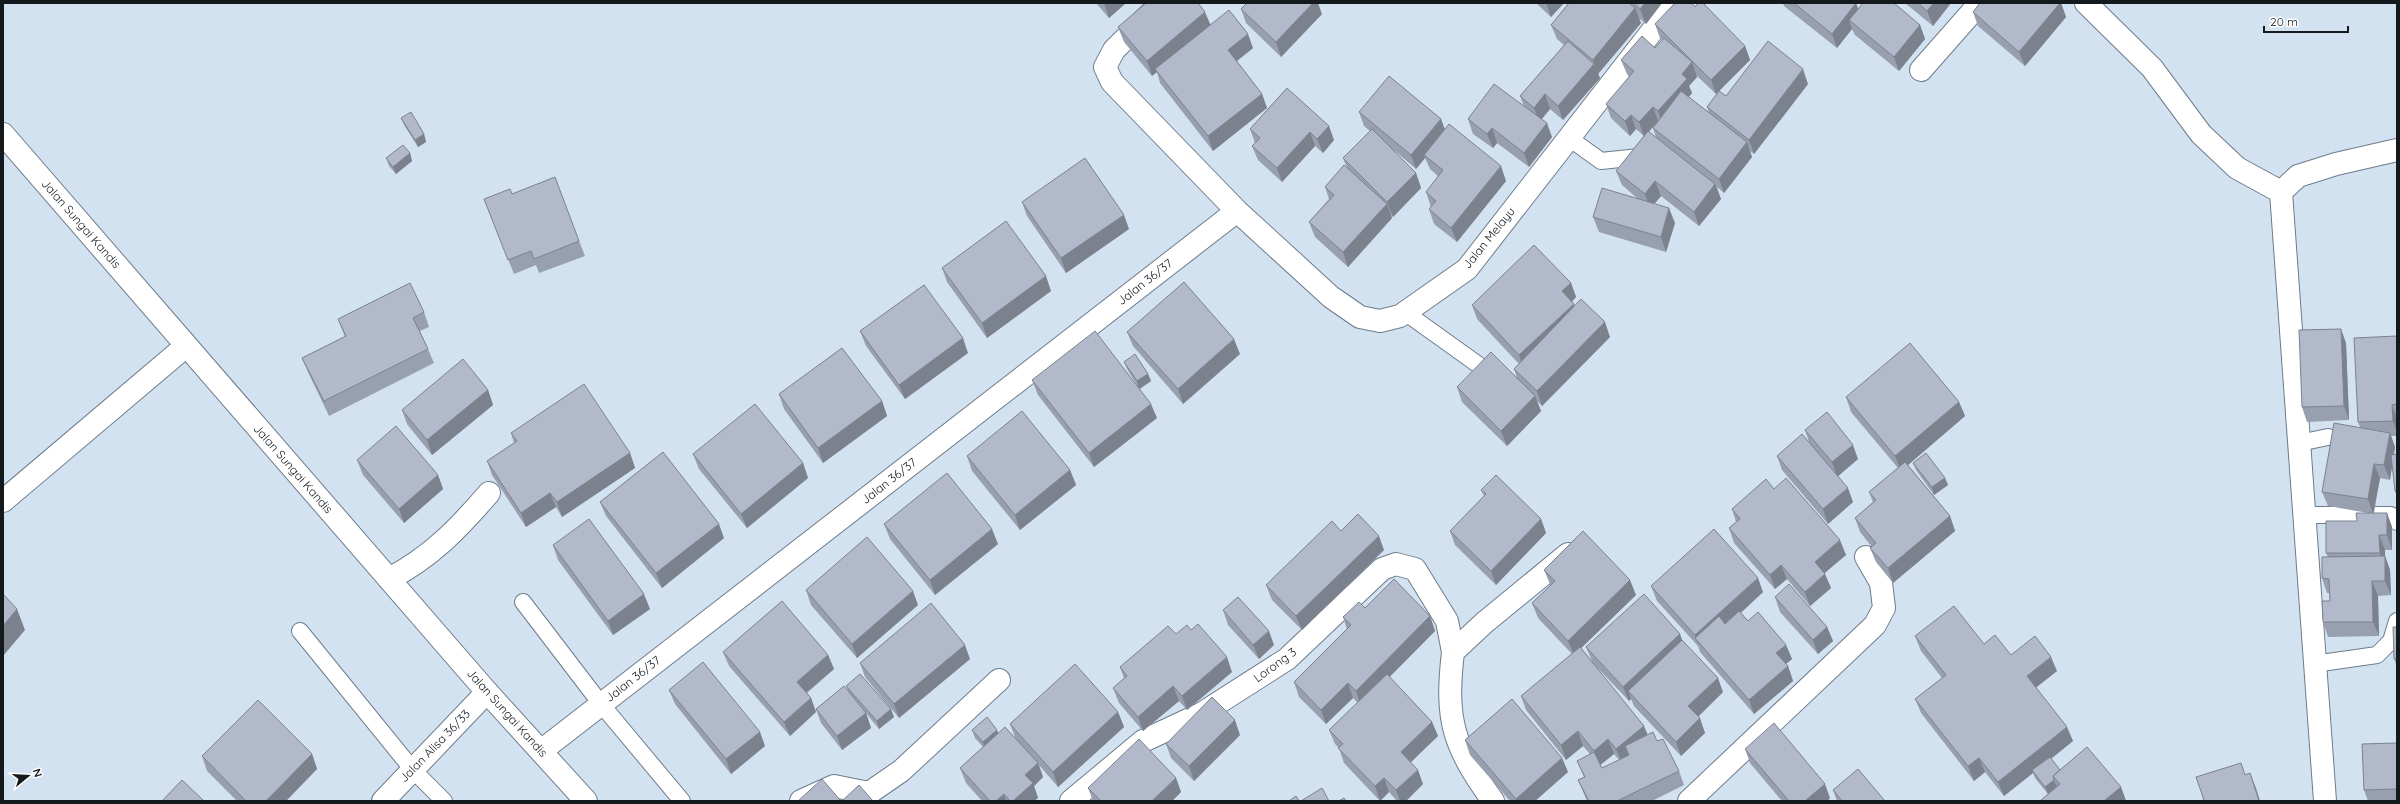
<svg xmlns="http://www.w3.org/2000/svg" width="2400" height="804" viewBox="0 0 2400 804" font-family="Quicksand,sans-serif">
<rect width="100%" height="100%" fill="#d2e2f1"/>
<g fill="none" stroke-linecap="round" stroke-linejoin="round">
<defs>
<path id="lane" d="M1569 138 1601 161 1639 157 1645 150
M1406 313 1487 371
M2299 443 2328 437
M2305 515H2391L2397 522
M523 602 601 704 682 801
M300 631 413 770 444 801
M2314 664 2377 655 2391 641 2397 621"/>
<path id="street" d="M1161 3 1114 50 1105 67 1112 82 1237 211 1331 297 1360 317 1380 321 1400 316 1467 269 1674 3
M2086 3 2152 68 2201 134 2237 168 2281 192
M1921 70 1980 3
M3 501 186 346
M389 579C431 557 458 529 489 493
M541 751 1237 211
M383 801 487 692
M801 801 834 786 869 793 901 771 999 680
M1071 801 1143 741 1201 714 1287 659 1382 569 1396 564 1415 569 1447 621 1453 652
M1493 801C1453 745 1445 721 1453 652L1484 623 1568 554
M1689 801 1875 625 1884 608 1881 583 1866 557
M2325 801 2281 192 2298 176 2336 164 2397 150"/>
<path id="secondary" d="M3 134 487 692 586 801"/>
</defs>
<!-- lane casing -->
<use href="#lane" stroke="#6e7c8a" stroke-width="18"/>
<!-- street casing -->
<use href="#street" stroke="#6e7c8a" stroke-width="24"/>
<!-- secondary casing -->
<use href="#secondary" stroke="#6e7c8a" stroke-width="24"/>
<!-- lane -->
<use href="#lane" stroke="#fff" stroke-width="16"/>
<!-- street -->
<use href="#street" stroke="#fff" stroke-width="22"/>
<!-- secondary -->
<use href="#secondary" stroke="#fff" stroke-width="22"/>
</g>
<!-- wall -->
<path fill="#989fae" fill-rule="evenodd" d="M1096 3H1126L1109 18Z
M1536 3H1564L1551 17Z
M1569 3H1662L1646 24 1639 18 1641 23 1598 74 1600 78 1563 120 1550 109 1542 119 1552 137 1529 167 1497 143 1493 148 1473 134 1468 119 1524 106 1520 96 1564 45 1557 39 1551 25Z
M1783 3H1856L1858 9 1920 25 1925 39 1899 71 1855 35 1852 29 1837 48 1784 6Z
M1905 3H1951L1933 26Z
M1980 3H2061L2066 17 2025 66 1978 26 1973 12Z
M1695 7 1745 46 1750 60 1719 91 1726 96 1808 84 1754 154 1750 151 1752 157 1724 193 1717 187 1721 199 1699 226 1661 196 1654 204 1675 223 1666 252 1599 232 1593 217 1638 199 1622 185 1616 171 1644 136 1636 129 1630 136 1611 118 1606 104 1629 77 1627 74 1621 60 1655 48 1662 40 1660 38 1655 24ZM1696 75 1716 94 1718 93 1707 107 1709 113 1689 97 1692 93 1689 86 1697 77ZM1657 122 1653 128 1656 137 1649 132Z
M1241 9 1322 14 1281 57 1246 23Z
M1210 25 1253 48 1237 61 1262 94 1267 108 1213 151 1160 83 1157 72 1152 76 1124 42 1118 27Z
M1287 88 1334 140 1323 153 1315 146 1282 182 1258 160 1252 146 1255 143 1250 129Z
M1359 112 1441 119 1445 130 1506 181 1457 242 1434 224 1429 209 1431 207 1426 192 1438 176 1430 169 1425 158 1416 169 1389 146 1416 173 1421 188 1393 217 1390 214 1392 218 1348 267 1315 237 1309 222 1329 199 1325 187 1347 168 1343 158 1370 131 1364 126Z
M401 118 424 134 426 142 418 147 404 125Z
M410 153 412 161 396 174 389 166 386 158Z
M512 194 579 241 585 256 539 273 536 265 514 274 484 199Z
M1022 202 1129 229 1066 273 1027 216Z
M942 268 1051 291 987 338 947 282Z
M1571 283 1576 297 1572 302 1574 306 1610 337 1542 406 1537 401 1541 411 1507 446 1462 402 1457 387 1517 378 1514 369 1519 364 1477 319 1472 305Z
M424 312 429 327 420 331 428 349 434 363 329 416 308 372 302 358 345 337 338 319Z
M860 331 968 353 905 399 866 346Z
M1127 332 1240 354 1183 404 1133 346Z
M2397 336V436H2391L2395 447 2394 454H2397V497L2395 491 2392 466 2390 480 2380 478 2374 513H2387L2392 527V550H2385V556L2390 570 2391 595 2378 596 2379 636 2328 637 2323 622 2330 601 2329 593H2327L2322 578 2328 557 2326 553 2357 521 2368 513 2328 506 2322 492 2360 427 2358 422Z
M2346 343 2349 420 2307 422 2302 407Z
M1124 362 1148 374 1151 381 1140 389 1157 418 1094 467 1038 395 1032 380 1137 385 1127 369Z
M488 390 493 405 432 455 407 424 402 410Z
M779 394 882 401 887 416 823 463 784 409Z
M1846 397 1959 402 1965 416 1908 465 1950 516 1955 531 1893 583 1876 562 1870 548 1872 547 1860 532 1855 518 1873 502 1869 492 1898 468 1851 412Z
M1805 430 1858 459 1838 476 1853 502 1828 524 1782 470 1777 456 1809 442Z
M511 433 630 453 635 468 562 517 556 507 526 527 492 475 487 461 514 443Z
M693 454 803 463 808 478 747 528 699 469Z
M967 456 1070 470 1076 485 1020 530 972 471Z
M357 460 438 475 443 489 404 523 363 475Z
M1913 463 1945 478 1948 485 1934 495 1916 470Z
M1774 489 1846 555 1824 573 1831 588 1810 606 1787 579 1775 589 1734 543 1729 528 1736 522 1732 509Z
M1481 490 1541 519 1546 533 1496 585 1455 545 1450 531 1484 496Z
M600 502 724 538 662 588 606 516Z
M884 524 998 544 935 595 890 539Z
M1341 531 1384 550 1302 630 1272 600 1266 585Z
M553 545 650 609 613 635 558 560Z
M1544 570 1636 595 1581 648 1592 661 1586 647 1680 634 1682 640 1723 692 1698 716 1705 733 1681 756 1634 706 1631 699 1629 701 1593 663 1648 735 1657 741 1679 771 1684 785 1652 801H1587L1578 780 1584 777 1577 761 1590 754 1583 746 1566 760 1526 710 1521 696 1572 654 1538 618 1532 603 1551 585 1550 584ZM1614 754 1619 760 1602 768 1600 765Z
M1651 586 1763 592 1741 613 1748 621 1786 645 1792 659 1786 664 1788 666 1793 681 1754 714 1700 652 1698 646 1657 601Z
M806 590 918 605 857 658 811 605Z
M1775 597 1827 627 1833 641 1818 654 1780 612Z
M1365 608 1430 616 1435 631 1389 677 1432 722 1438 736 1410 762 1423 784 1406 801H1397L1389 792 1380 801 1344 763 1339 748 1335 744 1329 730 1358 703 1353 698 1326 724 1299 697 1294 682 1347 629 1343 617Z
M1223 610 1274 645 1259 659 1228 625Z
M2397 627V667L2394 659Z
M1176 634 1232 672 1187 710 1179 701 1143 731 1119 703 1113 688 1124 678 1120 667Z
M1915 636 1984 644 2011 655 2057 671 2036 687 2073 741 2051 759 2060 770 2121 787 2126 801H2040L2048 794 2035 778 2033 773 2004 796 1985 772 1974 781 1921 713 1915 699 1942 678 1921 651Z
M723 652 828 655 834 669 807 693 811 698 816 712 790 736 729 666Z
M970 659 899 718 865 677 860 663Z
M846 686 894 717 879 729 866 713 871 728 842 750 821 723 816 709 848 690Z
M669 690 765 746 731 774 675 704Z
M1118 712 1124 727 1058 787 1039 765 1043 777 1034 786 1038 798 1034 801H982L966 783 960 768 983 747 975 738 972 730 999 733 1015 737 1010 724Z
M1240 735 1194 781 1171 758 1166 744Z
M1465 740 1562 758 1568 772 1535 801H1510L1470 755Z
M2397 743V801H2368L2364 790Z
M1745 749 1830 798 1827 801H1782L1750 763Z
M312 754 317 769 286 801H237L207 771 202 756Z
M1176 778 1181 792 1172 801H1093L1088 788Z
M1833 790 1885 801H1837Z"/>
<!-- shaded-wall -->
<path fill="#7c828d" d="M1104 3H1126L1109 18Z
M1313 3H1318L1322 14 1281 57 1276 42Z
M1546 3H1564L1551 17Z
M1645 3H1662L1646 24 1640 9Z
M1856 3 1861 17 1849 20 1852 29 1837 48 1832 34Z
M1934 3H1951L1933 26 1927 11Z
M2060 3H2061L2066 17 2025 66 2019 52Z
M1635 8 1641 23 1598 74 1593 60Z
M1205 12 1211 26 1155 69 1157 72 1152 76 1147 61Z
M1920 25 1925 39 1899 71 1894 57Z
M1248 34 1253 48 1233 64 1228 50Z
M1745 46 1750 60 1716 94 1711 80Z
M1692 62 1697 77 1689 86 1692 93 1663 126 1658 111 1682 74Z
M1594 64 1600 78 1563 120 1558 106Z
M1803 69 1808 84 1754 154 1749 140Z
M1262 94 1267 108 1213 151 1208 136Z
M1545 94 1550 109 1539 122 1534 108Z
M1653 107 1658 121 1644 137 1639 122Z
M1631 115 1636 129 1630 136 1625 121Z
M1441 119 1446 133 1424 155 1425 158 1416 169 1411 155Z
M1547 123 1552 137 1529 167 1524 153Z
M1329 126 1334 140 1323 153 1317 139Z
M1492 128 1497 143 1493 148 1487 134Z
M1310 132 1315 146 1282 182 1277 168Z
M424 134 426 142 418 147 415 140Z
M1747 142 1752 157 1724 193 1719 179Z
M410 153 412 161 396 174 393 167Z
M1501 166 1506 181 1457 242 1451 228Z
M1416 173 1421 188 1393 217 1387 202Z
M1655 181 1661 196 1650 209 1645 194Z
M1715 184 1721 199 1699 226 1694 212Z
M1387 204 1392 218 1348 267 1343 252Z
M1669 208 1675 223 1666 252 1661 237Z
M1124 215 1129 229 1066 273 1061 258Z
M1046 276 1051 291 987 338 982 323Z
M1571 283 1576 297 1567 306 1562 291Z
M1574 304 1579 318 1524 370 1519 355Z
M1605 322 1610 337 1542 406 1537 391Z
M2341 329 2346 343 2349 420 2344 406Z
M963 338 968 353 905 399 899 385Z
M1234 339 1240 354 1183 404 1178 389Z
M1148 374 1151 381 1139 389 1137 381Z
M488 390 493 405 432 455 427 440Z
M1535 396 1541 411 1507 446 1501 431Z
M882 401 887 416 823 463 818 448Z
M1959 402 1965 416 1901 471 1895 456Z
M1151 404 1157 418 1094 467 1089 453Z
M2392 405 2397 418V432L2393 421Z
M2390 433 2395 447 2390 480 2384 465Z
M1853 445 1858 459 1837 477 1832 462Z
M630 453 635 468 562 517 557 502Z
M803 463 808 478 747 528 741 514Z
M2374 464 2380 478 2373 514 2368 499Z
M1070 470 1076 485 1020 530 1015 515Z
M438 475 443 489 404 523 399 509Z
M1945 478 1948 485 1934 495 1932 487Z
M1848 488 1853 502 1828 524 1823 509Z
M550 493 556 507 526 527 521 513Z
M2387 513 2392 527V550L2387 535Z
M1950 516 1955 531 1893 583 1888 568Z
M1541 519 1546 533 1496 585 1491 571Z
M719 524 724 538 662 588 656 573Z
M992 529 998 544 935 595 930 580Z
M2379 535 2385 550V556L2390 570 2391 595 2385 581V567L2380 553Z
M1379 536 1384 550 1302 630 1296 616Z
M1840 540 1846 555 1820 577 1815 562Z
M1781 565 1787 579 1775 589 1770 575Z
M1825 574 1831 588 1810 606 1805 592Z
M1758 578 1763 592 1703 647 1697 641 1695 635Z
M1630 580 1636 595 1574 655 1568 641Z
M2372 581 2378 596 2379 636 2373 622Z
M913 591 918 605 857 658 852 644Z
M644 594 650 609 613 635 608 621Z
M17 609 25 630 3 656V626Z
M1430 616 1435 631 1361 706 1356 691Z
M1827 627 1833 641 1818 654 1813 640Z
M1269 631 1274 645 1259 659 1253 645Z
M1680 634 1685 649 1628 691 1631 699 1629 701 1623 687Z
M965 645 970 659 899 718 894 704Z
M1786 645 1792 659 1781 668 1776 653Z
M828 655 834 669 802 696 797 682Z
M1227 657 1232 672 1187 710 1182 696Z
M2051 657 2057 671 2033 690 2027 676Z
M1788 666 1793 681 1754 714 1749 700Z
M1718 678 1723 692 1694 721 1688 706Z
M1348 683 1353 698 1326 724 1321 710Z
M1173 686 1179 701 1143 731 1138 717Z
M811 698 816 712 790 736 784 722Z
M891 709 894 717 879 729 877 721Z
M1118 712 1124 727 1058 787 1053 772Z
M866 713 871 728 842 750 837 736Z
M1700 718 1705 733 1681 756 1676 742Z
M1235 720 1240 735 1194 781 1189 766Z
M1432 722 1438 736 1406 767 1401 752Z
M1644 726 1650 740 1625 746 1629 757 1622 763 1616 749Z
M2067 727 2073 741 2034 772 2032 770 2033 773 2004 796 1998 782Z
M997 730 1000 737 985 750 983 742Z
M1578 731 1583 746 1566 760 1561 745Z
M760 732 765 746 731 774 726 759Z
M1608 739 1614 754 1599 766 1594 751Z
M312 754 317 769 286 801H266Z
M1562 758 1568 772 1535 801H1517L1516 799Z
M1979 758 1985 772 1974 781 1968 766Z
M1038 763 1043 777 1034 786 1038 798 1034 801H1013L1025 775Z
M1418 770 1423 784 1406 801H1400L1396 790Z
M2250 773 2256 788 2260 801H2259Z
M1176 778 1181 792 1172 801H1152Z
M1384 778 1389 792 1380 801 1375 786Z
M2054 780 2057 787 2048 794 2045 787Z
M1825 784 1830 798 1827 801H1805Z
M2121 787 2126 801H2104Z
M1004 794 1006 801H996Z"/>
<!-- building -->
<path fill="#b1b9ca" stroke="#7c828d" d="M1146 3H1198L1205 12 1147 61 1118 27Z
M1247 3H1313L1276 42 1241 9Z
M1569 3H1629L1635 8 1593 60 1551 25Z
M1633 3H1645L1640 9Z
M1675 3H1691L1695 7 1698 3H1703L1745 46 1711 80 1655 24Z
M1794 3H1856L1832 34Z
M1863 3H1894L1920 25 1894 57 1849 20Z
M1918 3H1934L1927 11Z
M1980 3H2060L2019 52 1973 12Z
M1229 10 1248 34 1228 50 1262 94 1208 136 1155 69Z
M1642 36 1655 48 1664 38 1692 62 1682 74 1687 79 1658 111 1653 107 1639 122 1631 115 1625 121 1606 104 1634 71 1621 60Z
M1568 41 1594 64 1558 106 1545 94 1534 108 1520 96Z
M1768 41 1803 69 1749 140 1707 107 1719 91 1726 96Z
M1389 76 1441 119 1411 155 1359 112Z
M1494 84 1547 123 1524 153 1492 128 1487 134 1468 119Z
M1287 88 1329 126 1317 139 1310 132 1277 168 1252 146 1260 138 1250 129Z
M1681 91 1747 142 1719 179 1653 128Z
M411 112 424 134 415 140 401 118Z
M1449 124 1501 166 1451 228 1429 209 1436 201 1426 192 1443 170 1424 155Z
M1372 129 1416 173 1387 202 1343 158Z
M1648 131 1715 184 1694 212 1655 181 1645 194 1616 171Z
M403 145 410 153 393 167 386 158Z
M1085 158 1124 215 1061 258 1022 202Z
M1344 165 1387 204 1343 252 1309 222 1334 195 1325 187Z
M555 177 579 241 534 259 531 251 508 260 484 199 510 189 512 194Z
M1602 188 1669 208 1661 237 1593 217Z
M1006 221 1046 276 982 323 942 268Z
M1534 245 1571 283 1562 291 1574 304 1519 355 1472 305Z
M1184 282 1234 339 1178 389 1127 332Z
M410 283 424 312 413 318 428 349 324 401 302 358 346 336 338 319Z
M924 285 963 338 899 385 860 331Z
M1581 299 1605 322 1537 391 1514 369Z
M2341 329 2344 406 2302 407 2299 330Z
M1095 331 1151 404 1089 453 1032 380Z
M2397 336V404L2392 405 2393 421 2358 422 2354 338Z
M1910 343 1959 402 1895 456 1846 397Z
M842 348 882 401 818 448 779 394Z
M1491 352 1535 396 1501 431 1457 387Z
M1135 354 1148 374 1137 381 1124 362Z
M463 359 488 390 427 440 402 410Z
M584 384 630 453 557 502 550 493 521 513 487 461 517 441 511 433Z
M755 404 803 463 741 514 693 454Z
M1022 411 1070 470 1015 515 967 456Z
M1827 412 1853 445 1832 462 1805 430Z
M2334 423 2390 433 2384 465 2374 464 2368 499 2322 492Z
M396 426 438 475 399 509 357 460Z
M1802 434 1848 488 1823 509 1777 456Z
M663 452 719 524 656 573 600 502Z
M1926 453 1945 478 1932 487 1913 463Z
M2397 454V491H2395L2391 455Z
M1905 462 1950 516 1888 568 1870 548 1876 543 1855 518 1876 500 1869 492Z
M947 473 992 529 930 580 884 524Z
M1496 475 1541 519 1491 571 1450 531 1486 494 1481 490Z
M1786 478 1840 540 1815 562 1825 574 1805 592 1781 565 1770 575 1729 528 1740 519 1732 509 1766 479 1774 489Z
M2356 513H2387V535H2379L2380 553H2326V521H2357Z
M1358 514 1379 536 1296 616 1266 585 1332 521 1341 531Z
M589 519 644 594 608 621 553 545Z
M1714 529 1758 578 1695 635 1651 586Z
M1583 531 1630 580 1568 641 1532 603 1555 581 1544 570Z
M867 537 913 591 852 644 806 590Z
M2385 556V581H2372L2373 622H2323L2322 601H2330L2329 579 2322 578V557Z
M1394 579 1430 616 1356 691 1348 683 1321 710 1294 682 1351 625 1343 617 1359 602 1365 608Z
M1789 584 1827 627 1813 640 1775 597Z
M3 594 17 609 3 626Z
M1644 594 1680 634 1623 687 1586 647Z
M1238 597 1269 631 1253 645 1223 610Z
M782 601 828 655 797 682 811 698 784 722 723 652Z
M931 603 965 645 894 704 860 663Z
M1954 606 1984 644 1995 635 2011 655 2035 636 2051 657 2027 676 2067 727 1998 782 1979 758 1968 766 1915 699 1946 675 1915 636Z
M1739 611 1748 621 1758 612 1786 645 1776 653 1788 666 1749 700 1695 638 1719 616 1725 624Z
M1198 624 1227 657 1182 696 1173 686 1138 717 1113 688 1127 676 1120 667 1168 626 1176 634 1187 625 1191 630Z
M2393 627H2397V659H2394Z
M1682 640 1718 678 1688 706 1700 718 1676 742 1628 691Z
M1580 647 1644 726 1616 749 1608 739 1594 751 1578 731 1561 745 1521 696Z
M703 662 760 732 726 759 669 690Z
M1075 664 1118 712 1053 772 1010 724Z
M860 674 891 709 877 721 846 686Z
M1387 674 1432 722 1401 752 1418 770 1396 790 1384 778 1375 786 1338 748 1343 744 1329 730Z
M844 686 866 713 837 736 816 709Z
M1212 697 1235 720 1189 766 1166 744Z
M1512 699 1562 758 1516 799 1465 740Z
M258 700 312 754 266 801H246L202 756Z
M987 717 997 730 983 742 972 730Z
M1774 723 1825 784 1805 801H1789L1745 749Z
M1005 727 1038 763 1025 775 1033 783 1013 801H1010L1004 794 996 801H990L960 768Z
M1653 732 1657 741 1663 739 1679 771 1617 801H1589L1578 780 1585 777 1577 761 1594 752 1602 768 1629 755 1625 746Z
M1139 739 1176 778 1152 801H1101L1088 788Z
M2397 743V789L2364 790 2362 744Z
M2087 747 2121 787 2104 801H2040L2060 784 2053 776Z
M2050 757 2060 770 2053 776 2054 780 2045 787 2032 770Z
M2241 763 2245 775 2250 773 2259 801H2200L2204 800 2196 777Z
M1858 769 1885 801H1842L1833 790Z
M822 779 841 801H798Z
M182 780 204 801H162Z
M859 785 873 801H842Z
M1322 788 1329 801H1301Z
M1296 796 1299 801H1289Z
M1344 798 1346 801H1339Z"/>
<g text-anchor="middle" stroke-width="3" stroke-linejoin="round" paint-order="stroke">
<!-- street labels -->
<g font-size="12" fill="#14191e" stroke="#fff">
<text transform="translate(81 224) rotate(49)" y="4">Jalan Sungai Kandis</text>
<text transform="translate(1489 238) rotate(-51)" y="4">Jalan Melayu</text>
<text transform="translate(1145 282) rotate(-38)" y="4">Jalan 36/37</text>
<text transform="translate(293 469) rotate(49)" y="4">Jalan Sungai Kandis</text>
<text transform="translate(889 481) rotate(-38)" y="4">Jalan 36/37</text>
<text transform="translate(1275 665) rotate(-36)" y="4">Lorong 3</text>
<text transform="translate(633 679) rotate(-38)" y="4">Jalan 36/37</text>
<text transform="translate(507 713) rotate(48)" y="4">Jalan Sungai Kandis</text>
<text transform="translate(435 746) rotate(-46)" y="4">Jalan Alisa 36/33</text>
</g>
</g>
<!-- border -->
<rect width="2400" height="804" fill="none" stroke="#14191e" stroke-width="8"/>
<!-- north arrow -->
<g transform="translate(28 776) rotate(72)" stroke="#ffffff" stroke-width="3" paint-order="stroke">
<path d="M0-3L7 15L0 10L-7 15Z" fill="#14191e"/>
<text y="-6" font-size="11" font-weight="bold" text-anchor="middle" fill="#14191e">N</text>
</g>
<!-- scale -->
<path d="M2264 26v6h84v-6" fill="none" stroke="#14191e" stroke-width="2"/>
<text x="2270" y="26" font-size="12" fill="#14191e" stroke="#ffffff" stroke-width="3" paint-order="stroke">20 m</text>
</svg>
